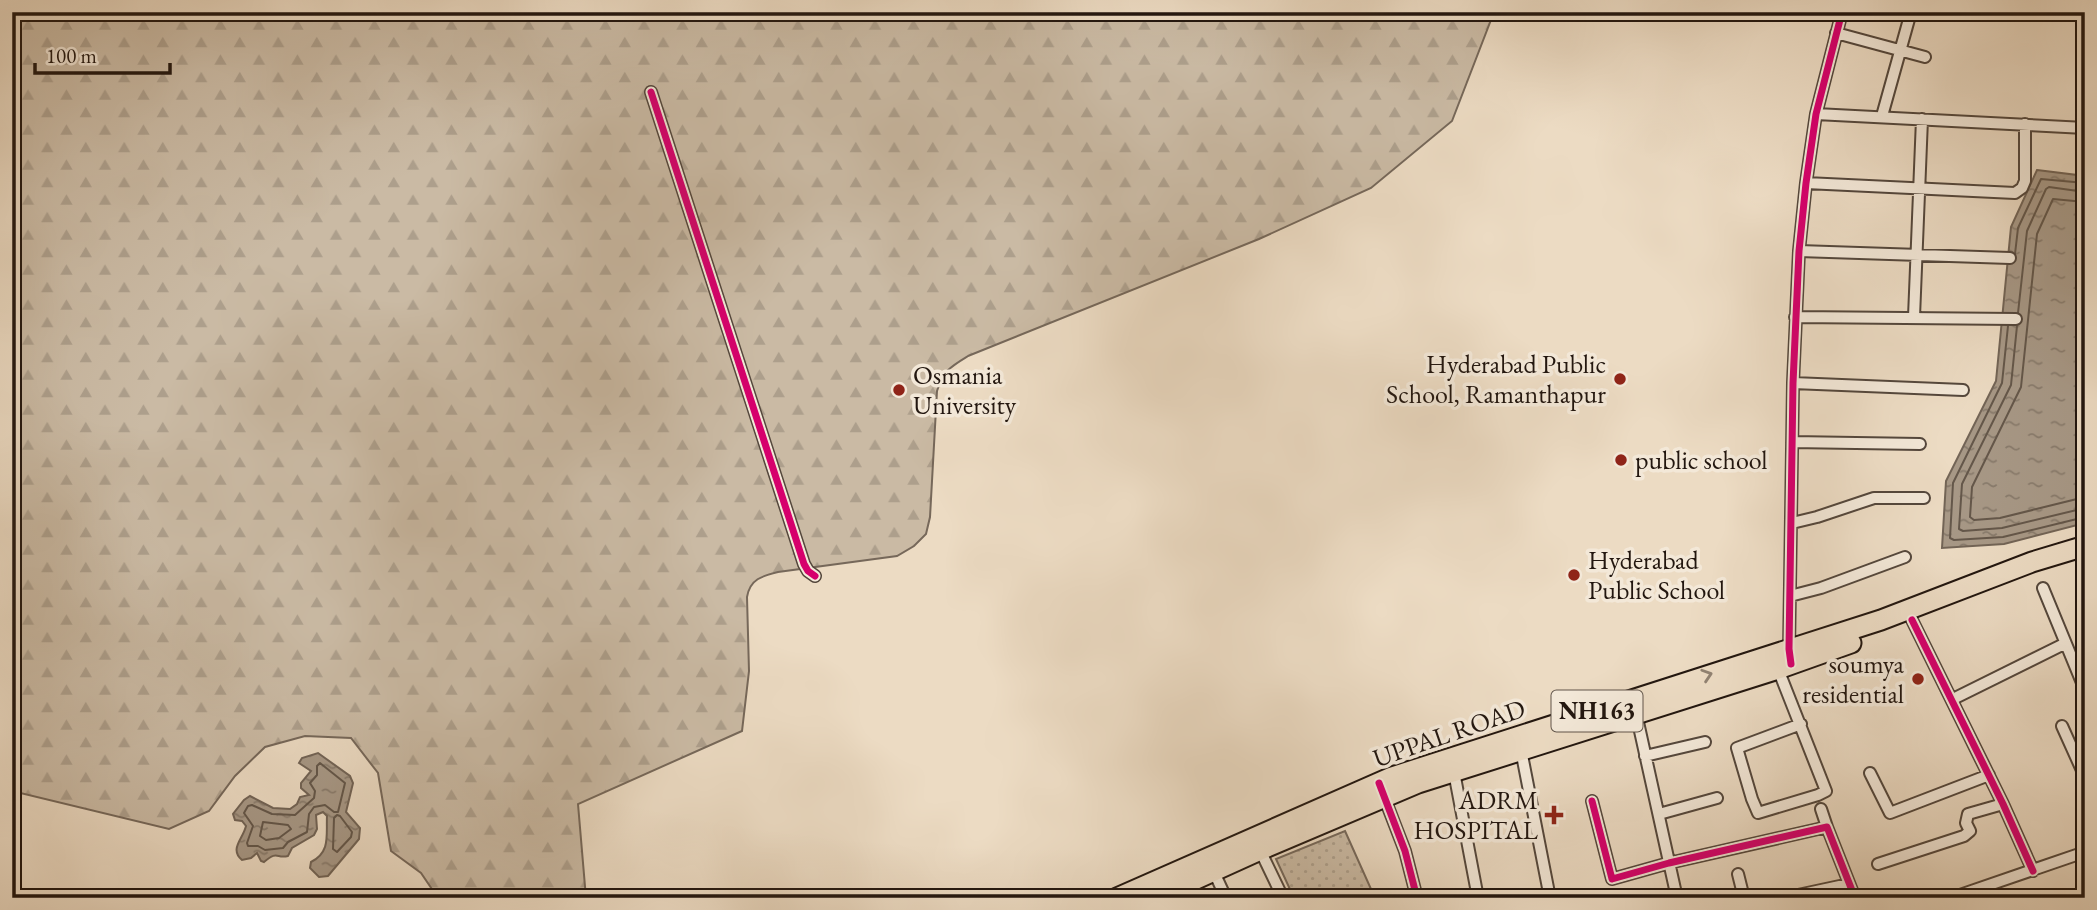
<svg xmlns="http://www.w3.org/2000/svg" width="2097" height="910" viewBox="0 0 2097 910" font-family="'EB Garamond',serif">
<defs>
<pattern id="forest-firs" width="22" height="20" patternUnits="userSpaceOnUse" patternTransform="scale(1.75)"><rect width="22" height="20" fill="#cabaa4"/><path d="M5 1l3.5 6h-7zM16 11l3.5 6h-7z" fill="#ad9f8c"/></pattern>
<pattern id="park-dots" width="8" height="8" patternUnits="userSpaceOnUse" patternTransform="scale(1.75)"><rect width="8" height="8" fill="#cabaa4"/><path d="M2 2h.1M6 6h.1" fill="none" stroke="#ad9f8c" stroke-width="1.8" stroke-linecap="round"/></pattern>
<pattern id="water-ripples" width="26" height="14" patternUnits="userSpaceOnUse" patternTransform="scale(1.75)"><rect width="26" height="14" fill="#a79886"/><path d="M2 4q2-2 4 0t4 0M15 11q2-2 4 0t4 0" fill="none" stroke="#887b6c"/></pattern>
</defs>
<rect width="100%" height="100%" fill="#ecdbc3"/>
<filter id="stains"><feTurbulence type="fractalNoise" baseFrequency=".00286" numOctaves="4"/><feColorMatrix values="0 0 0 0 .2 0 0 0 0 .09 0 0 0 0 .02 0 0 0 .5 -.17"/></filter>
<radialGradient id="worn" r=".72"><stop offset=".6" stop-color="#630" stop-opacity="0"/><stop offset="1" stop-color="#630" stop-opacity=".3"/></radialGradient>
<!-- forest -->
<path fill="url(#forest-firs)" stroke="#76685a" stroke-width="2" d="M12 12H1494L1452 121 1371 188 1259 239 968 356C950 367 943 371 937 391L930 517 926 534 914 546 897 556 778 572C762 576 750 579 747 597L749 671 742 731 578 804 586 898H438L421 873 391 851 378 773 351 738 305 736 265 747 235 776 209 811 169 829 12 791Z"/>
<!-- park -->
<path fill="url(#park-dots)" stroke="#76685a" stroke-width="2" d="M1345 831 1375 898H1294L1276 859Z"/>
<!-- water -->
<path fill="url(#water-ripples)" stroke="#726456" stroke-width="2" d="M2037 170 2085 176V523L2004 544 1942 548 1946 481 1996 381 2011 227Z
M318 753 350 776 353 783 346 812 360 828 359 839 328 876 319 877 310 868 311 862C331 852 326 835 327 816L323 812 316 815 317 829 314 835 292 848 288 856C276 859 278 850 264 862L261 861 257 853 251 858 242 860C229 849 243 839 246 826L242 821 235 820 233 814 244 800 250 796 273 808 290 809 297 804 300 797 309 795 301 788V783L311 771 299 763 302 758Z"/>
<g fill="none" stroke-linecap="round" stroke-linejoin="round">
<!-- shore -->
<path stroke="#64574a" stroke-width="2" d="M2085 202 2053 199 2037 234 2021 387 1972 487 1970 517 1974 520 2000 518 2085 497
M2015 254 2018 228 2041 179 2085 183
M2018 313 2027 231 2046 189 2049 187 2085 192
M2008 326 2002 383 1953 483 1950 538 1954 540 2003 537 2085 517
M2017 326 2011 385 1962 484 1959 529 1963 531 2002 528 2085 508
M320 763 345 783 338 812H334L325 805 314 807 309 814 307 832 288 842 283 848 265 850 258 846H248L247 843 253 826 244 813 248 806 252 805 272 814 295 815 314 798 315 791 310 783 317 775V766Z
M337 815 340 816 352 832 351 837 337 852 333 849 334 818Z
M263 822 288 825 291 829 279 838 266 840 260 836Z"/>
<defs>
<path id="street" d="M1836 33 1925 57
M651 92 804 564 808 571 815 576
M1816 114 2085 128
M1882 116 1911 12
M1806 183 2015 193 2022 188 2025 181V124
M1799 251 2010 258
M1795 317 2016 319
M1914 317 1922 119
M1793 383 1963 390
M1792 442 1920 444
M1792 523 1817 517 1874 498H1924
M2043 588 2085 690
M1790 596 1821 588 1905 557
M1912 620 2003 804 2033 871
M1789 652 1793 383 1799 251 1806 183 1816 114 1842 12
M1778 669 1826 791 1818 795 1758 813 1752 799 1737 748 1801 724
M1953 699 2064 644
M1636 713 1677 898
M2062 726 2085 777
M1521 750 1550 898
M1645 756 1705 742
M1454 772 1478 898
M1870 773 1890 813 1989 775
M1383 794 1405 851 1417 898
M1592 801 1612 879 1669 863 1827 827 1855 898
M1821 809 1827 827
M1659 814 1717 798
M1260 850 1283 898
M1878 864 1964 836 1970 831 1966 823 1968 814 2003 804
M1213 870 1226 898
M1738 874 1744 898
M1784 898 1849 884
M1951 898 2085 852"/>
<path id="highway" d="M1117 898 1392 777 1881 620 2032 562 2085 546
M1154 898 1260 850 1418 783 1778 669 1851 643"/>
</defs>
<!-- street casing -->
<use href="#street" stroke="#54473c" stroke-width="14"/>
<!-- highway casing -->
<use href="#highway" stroke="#22160f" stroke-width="23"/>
<!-- street -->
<use href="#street" stroke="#f3e8d8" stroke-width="10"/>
<!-- highway -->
<use href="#highway" stroke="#ecdbc3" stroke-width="19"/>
<defs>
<path id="cycleway" d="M651 92 804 564 808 571 815 576
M1912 620 2003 804 2033 871
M1791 664 1789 649 1793 383 1799 251 1806 183 1816 114 1842 12
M1379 783 1405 851 1417 898
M1592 801 1612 879 1669 863 1827 827 1855 898"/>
</defs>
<!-- cycleway casing -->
<use href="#cycleway" stroke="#f3e8d8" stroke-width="11"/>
<!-- cycleway -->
<use href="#cycleway" stroke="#d6006c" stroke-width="7"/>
</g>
<!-- one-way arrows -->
<defs><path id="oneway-chevron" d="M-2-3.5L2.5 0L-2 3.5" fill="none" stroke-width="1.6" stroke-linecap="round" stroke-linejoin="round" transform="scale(1.75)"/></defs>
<use stroke="#918272" href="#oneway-chevron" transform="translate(1707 675) rotate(-18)"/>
<!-- markers -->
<g fill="#8f2418" stroke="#f3e8d8" stroke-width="2.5">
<circle cx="1620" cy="379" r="7"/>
<circle cx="899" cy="390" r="7"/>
<circle cx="1621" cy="460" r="7"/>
<circle cx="1574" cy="575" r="7"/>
<circle cx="1918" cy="679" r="7"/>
<path d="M1550.5 804.5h7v7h7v7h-7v7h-7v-7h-7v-7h7z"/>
</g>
<g text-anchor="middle" stroke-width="7" stroke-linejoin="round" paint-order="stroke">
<!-- shield labels -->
<rect fill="#f3e8d8" stroke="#61554b" stroke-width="2" x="1551.5" y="690.5" width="91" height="41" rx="5"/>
<g font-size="24" font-weight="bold" fill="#22160f">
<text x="1597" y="719">NH163</text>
</g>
<!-- poi labels -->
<g font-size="26" fill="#22160f" stroke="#f3e8d8" text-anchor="end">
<text x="1606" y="373">Hyderabad Public<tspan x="1606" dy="30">School, Ramanthapur</tspan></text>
<text x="913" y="384" text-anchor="start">Osmania<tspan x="913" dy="30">University</tspan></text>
<text x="1635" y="469" text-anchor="start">public school</text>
<text x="1588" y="569" text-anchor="start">Hyderabad<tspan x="1588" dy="30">Public School</tspan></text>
<text x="1904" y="673">soumya<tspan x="1904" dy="30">residential</tspan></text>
<text x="1538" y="809">ADRM<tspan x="1538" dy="30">HOSPITAL</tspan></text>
</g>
<!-- street labels -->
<g font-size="26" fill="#22160f" stroke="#f3e8d8">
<text transform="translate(1449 733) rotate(-19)" y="9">UPPAL ROAD</text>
</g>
</g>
<!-- margin -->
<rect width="2097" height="910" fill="none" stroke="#ecdbc3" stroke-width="42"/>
<rect x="14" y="14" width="2069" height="882" fill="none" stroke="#22160f" stroke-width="3.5"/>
<rect x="21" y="21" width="2055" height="868" fill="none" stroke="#22160f" stroke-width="2"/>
<!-- scale -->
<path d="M35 63v10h135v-10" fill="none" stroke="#22160f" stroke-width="3.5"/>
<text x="46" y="63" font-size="21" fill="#22160f" stroke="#f3e8d8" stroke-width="5" paint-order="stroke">100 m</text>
<rect width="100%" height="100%" filter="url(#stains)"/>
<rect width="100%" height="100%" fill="url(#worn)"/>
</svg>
